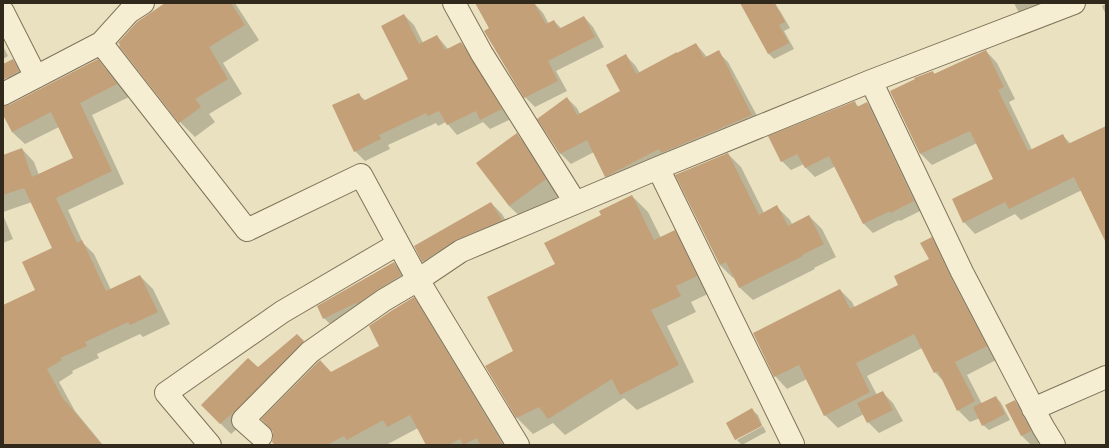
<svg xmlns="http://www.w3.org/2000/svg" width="1109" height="448" viewBox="0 0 1109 448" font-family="'IBM Plex Serif',serif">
<rect width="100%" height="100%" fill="#e9e1c0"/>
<!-- shadow -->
<path fill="#0003" d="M168 3H235L259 40 223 63 242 94 209 114 215 122 195 137 180 122Z
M476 3H534L543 13 549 24 554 21 561 28 584 17 593 27 604 47 556 71 567 91 535 107 525 97Z
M1014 3H1067L1028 21 1018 11Z
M1106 4V15L1102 6Z
M775 5 780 11 790 28 784 31 794 49 774 59 768 53Z
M404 15 414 25 423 43 437 36 448 49 461 43 471 53 511 119 490 129 483 122 457 135 446 122 438 126 436 123 388 145 390 149 365 161 355 151 358 94 366 101 409 80Z
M696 44 707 57 718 52 728 62 762 125 616 186 606 176 594 152 571 164 561 154 539 119 567 98 577 108 580 114 621 91 625 55 635 65 640 73Z
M3 46 8 56 3 59Z
M986 51 997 63 1015 99 1009 102 1032 150 1063 136 1071 144 1106 127V239L1082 190 1021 220 1015 214 975 234 964 222 995 179 977 143 932 165 921 154 891 92 932 72 935 74Z
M13 60 18 66 24 77 12 83 7 78 3 71V65Z
M97 60 110 73 129 97 92 115 124 184 68 210 83 243 94 254 111 290 140 276 153 289 170 324 143 337 140 334 97 354 99 358 72 371 73 373 59 382 75 411 103 445H3V306L36 290 53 248 32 202 3 212V168L22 149 34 162 39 175 74 159 59 127 25 144 12 132 3 113V107L9 106Z
M854 102 859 107 867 103 876 112 922 210 900 221 899 220 873 233 864 224 836 166 815 177 806 168 804 164 791 170 782 161Z
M517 135 532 150 560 195 525 221 509 206Z
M728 154 741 167 764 213 777 207 790 220 792 224 809 216 822 229 836 257 814 268 815 269 753 300 740 288 734 277 733 278 720 265 676 175Z
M632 196 648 212 661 238 674 232 690 248 712 292 691 302 696 312 667 326 694 382 637 410 624 398 565 435 553 423 533 434 517 418 486 367 514 351 556 265 603 216Z
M491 203 502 214 512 231 434 272 423 261 415 247Z
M3 215 13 239 3 243Z
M931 239 944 251 998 359 967 375 982 404 996 397 1001 403 1010 420 989 430 983 425 980 418 970 422 958 410 944 382 935 372 922 348 867 376 877 395 882 392 893 403 903 421 879 433 868 422 864 414 838 428 825 415 807 379 787 389 775 376 840 290 852 302 855 308 900 285 930 259Z
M394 263 405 274 411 287 335 329 324 318Z
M414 298 425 310 507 445H427L418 428 386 445H277L332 373 381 346Z
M297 335 308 346 247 420 231 434 202 405 258 369Z
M1014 401 1025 412 1041 442 1036 445H1031L1022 436 1006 405Z
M752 410 758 415 762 425 737 438V440L727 423Z
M763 426 766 432 742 445 737 440Z"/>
<!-- building -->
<path fill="#c4a079" d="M165 3H231L245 25 209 47 228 79 195 99 201 107 179 123 119 46 120 45 118 43 137 22Z
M475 3H534L546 24 554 20 559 29 584 16 595 37 548 61 558 81 524 98 484 31 489 28Z
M740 3H775L785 22 779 25 789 43 768 54Z
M404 14 419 44 437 35 445 50 461 42 502 109 480 120 476 111 447 125 439 111 428 116 426 113 379 135 381 139 354 152 332 105 359 93 363 101 408 79 381 26Z
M696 43 704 58 719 50 752 115 661 153 659 149 605 177 587 140 560 154 537 119 567 97 577 115 620 91 606 65 626 54 636 74 677 52V53Z
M986 50 1004 87 998 90 1028 151 1063 134 1068 144 1106 126V243L1074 177 1009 209 1005 202 963 223 952 199 993 179 970 131 920 154 890 91 915 79 914 78 933 71 934 74Z
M13 59 19 71 3 80V64Z
M98 59 117 84 80 103 112 171 56 198 77 243 82 240 106 291 140 275 158 312 130 325 128 322 85 342 87 346 60 358 62 360 47 369 62 397 102 445H3V305L35 290 22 262 52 248 24 188 3 195V155L22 148 32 177 73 158 51 112 12 132 3 115V106L9 105Z
M855 101 857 107 867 102 914 201 890 213V211L863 224 829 156 805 168 797 154 781 162 768 136Z
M517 133 546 179 509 206 476 163Z
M728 153 759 215 777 205 788 226 809 215 824 244 802 255 803 256 739 288 726 262 720 265 675 175Z
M632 195 654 240 675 230 697 276 676 286 681 296 651 310 679 365 620 395 612 379 548 419 539 407 516 418 485 366 513 351 487 297 555 264 544 243 601 215 599 211Z
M491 202 502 220 456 240 422 262 414 246Z
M932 237 951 278 987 346 955 362 975 401 957 411 938 371 934 373 914 334 856 363 870 392 824 416 799 365 774 377 753 333 840 289 850 309 898 285 894 276 929 259 920 243Z
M394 262 401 275 377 290 357 304 356 303 323 319 317 306Z
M414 297 503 445H480L477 438 463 445 460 439 448 445H426L410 415 387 427 383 420 347 440 344 436 327 445H275L272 442 273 438V432L261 419 320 360 331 372 379 346 369 326 391 311Z
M297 334 304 341 237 409 220 424 201 405 248 358 258 367Z
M883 391 893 410 867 423 857 403Z
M996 396 1005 414 982 426 973 407Z
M1015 400 1031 431 1021 436 1005 405Z
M752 408 762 426 735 440 726 423Z"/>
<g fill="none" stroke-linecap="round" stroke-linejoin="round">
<defs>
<path id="street" d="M454 3 482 54 575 202
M3 12 36 77
M101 43 247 230 361 175 418 280 518 445
M871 81 962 272 1043 427 1054 445
M3 94 101 43 129 12 143 3
M658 168 793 444
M1033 409 1106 377
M261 436 243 420 310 352 384 300 418 280 461 251 658 168 871 81 1074 3
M210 445 166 393 282 312 398 244"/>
</defs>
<!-- street casing -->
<use href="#street" stroke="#81735a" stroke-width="24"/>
<!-- street -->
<use href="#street" stroke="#f5eed3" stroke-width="22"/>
</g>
<!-- border -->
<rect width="1109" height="448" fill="none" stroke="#32291d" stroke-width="8"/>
</svg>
